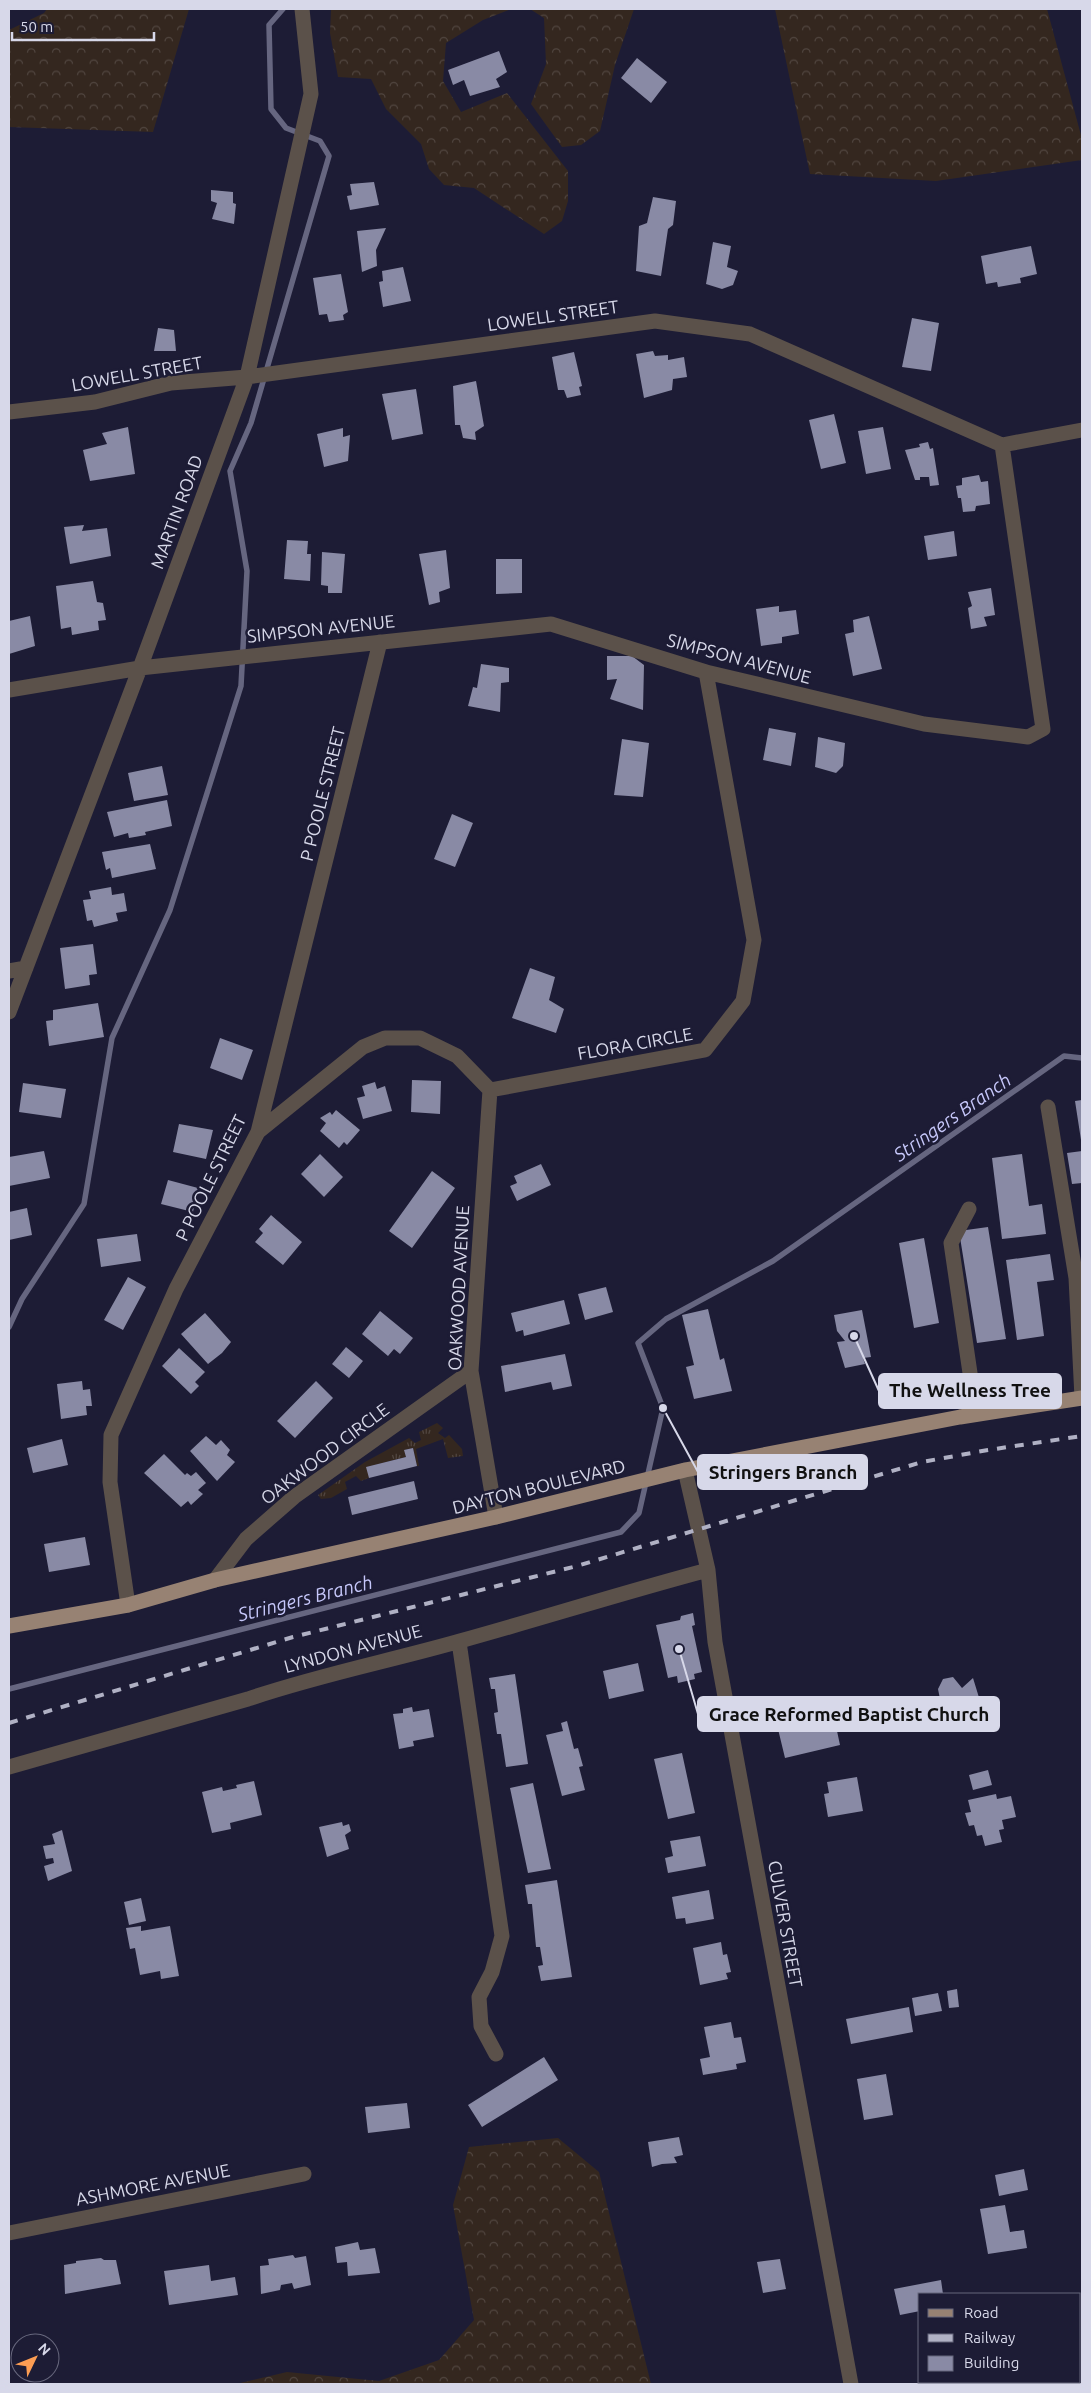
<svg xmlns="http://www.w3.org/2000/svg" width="1091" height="2393" viewBox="0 0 1091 2393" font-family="Ubuntu,sans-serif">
<defs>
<pattern id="grass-tufts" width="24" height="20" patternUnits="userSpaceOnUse" patternTransform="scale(1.25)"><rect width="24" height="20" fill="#34271f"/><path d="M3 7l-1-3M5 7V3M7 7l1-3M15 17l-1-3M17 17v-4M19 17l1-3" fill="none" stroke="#514640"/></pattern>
<pattern id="forest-crowns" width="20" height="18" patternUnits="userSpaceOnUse" patternTransform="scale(1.25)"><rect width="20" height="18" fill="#34271f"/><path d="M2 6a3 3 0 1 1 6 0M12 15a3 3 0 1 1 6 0" fill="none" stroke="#514640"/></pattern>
</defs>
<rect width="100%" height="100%" fill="#1d1c35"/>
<!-- grass -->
<path fill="url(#grass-tufts)" d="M437 1423 443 1428 438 1433 445 1438 449 1435 462 1449 463 1456 448 1458 443 1439 416 1449 419 1466H417L413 1448 405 1450 406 1457 367 1467 369 1478 361 1481 356 1476 345 1482 347 1489 331 1498 321 1499 318 1495 365 1462 409 1438 415 1443 421 1440 419 1432Z"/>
<!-- forest -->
<path fill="url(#forest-crowns)" d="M47 9H189L153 132 9 127V30L44 13Z
M331 9H511L483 20 446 43 443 81 461 112 507 93 568 171V201L562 221 544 234 474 188 444 185 429 169 421 144 386 109 371 79 338 77 330 33Z
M530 9H634L615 65 600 131 581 145 562 147 531 104 546 64 544 18Z
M775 9H1047L1082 139V160L936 181 810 174Z
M558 2138 599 2172 651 2384H236L287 2372 379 2381 439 2360 474 2320 453 2205 469 2147Z"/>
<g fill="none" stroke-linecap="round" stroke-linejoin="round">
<!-- stream -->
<path stroke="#666680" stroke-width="5.5" d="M9 1327 22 1299 84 1204 112 1038 170 910 241 686 247 571 230 471 251 423 329 156 320 141 286 128 271 109 269 25 283 9
M9 1689 621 1532 639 1513 663 1408 638 1343 666 1319 773 1261 1064 1056 1082 1058"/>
</g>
<!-- building -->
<path fill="#898aa5" d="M499 51 507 72 496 79 500 87 470 96 464 80 453 85 448 70Z
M637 58 667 82 651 103 621 78Z
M374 182 379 205 350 210 347 196 352 195 350 184Z
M211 190 233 192V203L236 204 234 224 212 219 217 203 211 201Z
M653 197 676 201 673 225 668 229 661 276 636 271 639 226 647 223Z
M386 228 376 250 377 266 362 272 357 231Z
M713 242 731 246 727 267 738 271 733 285 722 289 706 284Z
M1031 246 1037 274 1020 278 1021 283 998 287 997 282 986 284 981 256Z
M403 267 411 301 383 307 379 282 383 281 382 271Z
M341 274 348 312 343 315 344 320 329 322 327 314 319 315 313 278Z
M912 318 939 323 931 371 902 367Z
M158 328 174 330 176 351H154Z
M653 351 655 356 668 355V360L684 357 687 377 673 379 672 390 644 398 636 354Z
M574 352 582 386 579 387 581 395 567 398 564 390H558L552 357Z
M476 381 484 426 475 432 476 440 463 438 460 425H455L453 386Z
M416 389 423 434 392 440 382 394Z
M834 414 846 463 821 469 809 420Z
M128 427 135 474 90 481 83 450 107 444 102 433Z
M883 427 891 469 866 474 858 431Z
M343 428V437L350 435 348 461 324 467 317 434Z
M928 442 930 449 933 448 939 485 930 486 929 477H920V480H915L905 450 920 447 919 444Z
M979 475 981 482 988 481 990 504 976 506 975 511 963 512 961 498H958L956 486 962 485V478Z
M84 525 82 531 107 528 111 556 70 564 64 527Z
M954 531 957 556 928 560 924 536Z
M287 540 308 541 307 554H311L310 581 284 579Z
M446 550 450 588 439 592 440 602 429 605 419 554Z
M322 552 345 554 342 593H328V586L321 585Z
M496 559H522V593L496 594Z
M93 581 97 602 103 603 106 620 98 621 99 630 72 635 71 627 61 629 56 586Z
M991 588 995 615 984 617 987 626 971 629 968 608 972 606 968 592Z
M779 606V612L796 610 799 634 782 637V643L761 646 756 609Z
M30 616 35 646 9 654V621Z
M869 616 882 669 853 676 845 634 854 632 853 620Z
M607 656H632L644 665 643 710 610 699 617 679 607 680Z
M481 664 509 668V682L501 683 500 712 468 706 473 687 477 688Z
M769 728 796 733 791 766 763 760Z
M818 737 845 743 843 766 836 773 815 767Z
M622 739 649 743 643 797 614 795Z
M162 766 168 795 134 801 128 773Z
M167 800 172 826 145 832 146 835 129 838 128 833 114 837 107 812Z
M452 814 473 823 455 867 434 859Z
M150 844 156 869 112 878 110 868 106 870 102 852Z
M111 887 112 895 124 893 127 911 116 913 118 921 94 927 92 920 87 921 83 900 91 899 89 891Z
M93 944 97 974 89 975 90 985 65 989 60 948Z
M530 968 555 977 549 1000 564 1009 556 1033 512 1018Z
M98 1003 104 1037 49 1046 46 1021 53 1020V1010Z
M220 1038 253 1050 242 1080 210 1068Z
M412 1080 441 1081 440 1114 411 1112Z
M375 1082 377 1089 385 1086 392 1111 363 1119 357 1098 365 1096 362 1086Z
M23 1083 66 1089 61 1118 19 1112Z
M1082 1100V1140H1081L1075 1101Z
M336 1110 360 1130 347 1145 344 1142 339 1148 320 1131 326 1123 320 1118 330 1112 332 1115Z
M179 1124 213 1130 206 1159 173 1152Z
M44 1151 50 1178 9 1186V1157Z
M1082 1151V1183L1072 1184 1067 1153Z
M320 1154 343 1177 324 1197 301 1174Z
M1022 1154 1029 1206 1042 1204 1046 1234 1002 1239 992 1158Z
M541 1164 551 1185 517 1201 510 1186 517 1183 514 1176Z
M432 1171 455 1188 412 1248 389 1231Z
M168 1180 198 1188 193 1212 161 1204Z
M27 1208 32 1235 9 1240V1212Z
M271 1215 302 1242 283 1265 255 1242 263 1233 259 1229Z
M988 1227 1006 1339 977 1343 959 1231Z
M137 1234 141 1261 101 1267 97 1239Z
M924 1238 939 1323 914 1328 899 1243Z
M1050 1254 1054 1280 1037 1282 1044 1336 1017 1340 1006 1260Z
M128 1277 146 1287 123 1330 104 1320Z
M606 1287 613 1312 585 1320 578 1294Z
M564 1300 570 1324 524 1336 523 1330 516 1332 511 1313Z
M708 1309 720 1360 724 1358 732 1391 694 1399 686 1367 694 1365 682 1315Z
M862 1310 871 1357 863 1358 865 1364 845 1368 837 1342 845 1341 837 1331 834 1315Z
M380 1311 413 1338 400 1354 394 1349 388 1356 362 1334Z
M205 1313 231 1342 222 1353 208 1364 181 1334Z
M346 1347 363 1361 349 1378 332 1364Z
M179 1348 205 1372 195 1382 199 1386 191 1394 162 1366Z
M565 1354 572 1386 553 1390 551 1382 505 1392 501 1366Z
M82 1381 83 1390 90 1389 92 1406H86L87 1415 61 1419 57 1384Z
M316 1381 333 1398 295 1438 277 1421Z
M206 1436 216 1445 221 1440 230 1450 227 1455 235 1462 217 1481 190 1451Z
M62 1439 68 1465 33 1473 27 1448Z
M413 1448 417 1466 369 1478 366 1467 406 1457 404 1450Z
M164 1454 185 1475 187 1473 191 1476 196 1472 206 1483 198 1490 203 1494 191 1505 188 1501 181 1507 144 1473Z
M414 1481 418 1499 352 1515 348 1497Z
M85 1537 90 1565 49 1572 44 1544Z
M693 1613 695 1625 692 1626 702 1672 694 1674 695 1679 678 1683 677 1676 668 1678 656 1625 680 1620 681 1616Z
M638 1663 644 1691 609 1699 603 1671Z
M515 1674 528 1764 506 1767 501 1734H497L494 1713 498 1712 495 1689H491L489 1678Z
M953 1677 962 1688 973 1678 981 1704 953 1715 949 1702 941 1704 938 1689 943 1679Z
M412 1707 413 1712 429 1709 434 1737 413 1741 414 1746 399 1749 393 1714 403 1713V1709Z
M834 1717 840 1745 785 1758 778 1729Z
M567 1721 574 1749 578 1748 583 1766 579 1767 585 1790 562 1796 546 1735 563 1731 561 1723Z
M682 1753 695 1813 668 1819 654 1759Z
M988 1770 992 1785 973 1790 969 1775Z
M857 1777 863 1811 828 1817 824 1794 829 1793 827 1782Z
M254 1781 262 1815 230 1823 231 1829 212 1833 202 1792 222 1787 223 1791 237 1788 236 1785Z
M533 1783 551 1869 528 1873 510 1788Z
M996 1794 997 1799 1011 1796 1016 1817 1002 1820 1004 1829 999 1830 1002 1842 985 1846 982 1835 977 1836 974 1825 969 1826 965 1813 971 1812 968 1800Z
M342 1822 343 1826 349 1824 351 1831 345 1835 349 1849 327 1857 319 1827Z
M62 1830 72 1871 48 1881 44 1866 54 1863 53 1858 46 1859 43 1846 55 1844 52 1834Z
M700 1836 706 1866 668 1873 665 1858 673 1856 670 1841Z
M557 1880 572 1977 541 1981 538 1966 543 1965 540 1947H536L532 1904H528L525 1885Z
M709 1890 714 1919 686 1924 685 1918 676 1919 672 1897Z
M141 1898 146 1921 129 1925 124 1902Z
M141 1926V1931L170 1926 179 1976 161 1979 160 1971 140 1975 135 1948 130 1949 126 1928Z
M721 1942 723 1955 727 1954 731 1972 726 1973 728 1979 700 1985 693 1948Z
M957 1989 959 2007 949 2008 947 1991Z
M938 1993 942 2011 915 2016 912 1998Z
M909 2007 913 2032 851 2044 846 2019Z
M731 2022 734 2038 741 2037 746 2062 736 2064 737 2069 703 2075 700 2059 710 2057 704 2027Z
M544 2057 558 2080 482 2127 468 2105Z
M886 2074 893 2115 864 2120 857 2079Z
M407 2103 410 2128 368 2133 365 2107Z
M679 2137 683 2155 674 2157 677 2163 662 2164 652 2167 648 2142Z
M1024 2169 1028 2190 999 2196 995 2175Z
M1005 2205 1010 2232 1024 2230 1027 2248 988 2254 980 2209Z
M358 2242 360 2250 375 2248 380 2273 348 2276 347 2262 337 2263 335 2247Z
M293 2255 295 2258 306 2256 311 2285 294 2289 292 2283 281 2285 280 2290 261 2294 260 2266 269 2265 268 2259Z
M101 2258 104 2260H116L121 2284 65 2294 64 2265 76 2263V2261Z
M780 2259 786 2289 763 2293 757 2262Z
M209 2265 211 2281 235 2277 238 2295 169 2305 164 2271Z
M941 2280 943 2294H920V2311L900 2315 894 2289Z"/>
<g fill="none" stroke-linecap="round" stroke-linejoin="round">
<!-- minor -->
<path stroke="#5b514a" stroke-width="15" d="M9 412 95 402 171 383 247 377 655 321 750 334 1002 445 1082 430
M9 690 140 668 551 624 706 672 924 724 1028 737 1043 729 1002 445
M9 971 26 968
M9 1012 140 668 247 377 311 94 302 9
M490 1090 471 1371 496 1517
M1048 1107 1076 1278 1082 1398
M258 1132 363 1047 385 1038H420L457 1056 490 1090 705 1050 743 1001 754 940 706 672
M969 1209 951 1243 976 1414
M685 1470 708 1570 715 1642 851 2384
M215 1580 246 1539 294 1497 471 1371
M128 1605 110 1482 111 1435 176 1289 258 1132 380 642
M459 1642 502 1936 492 1972 479 1997 481 2026 496 2054
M9 1767 248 1699C318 1675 390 1661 460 1641 543 1618 625 1592 708 1570
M9 2233 304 2174"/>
<!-- major -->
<path stroke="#978273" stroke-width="15" d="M9 1626 128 1605 215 1580 496 1517 685 1470 960 1417 1082 1398"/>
<!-- rail -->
<path stroke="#b0b1c4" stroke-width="4" stroke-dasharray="9 9" stroke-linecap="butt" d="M9 1723 293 1637 577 1566 922 1462 988 1450 1082 1436"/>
</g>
<g text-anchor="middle" stroke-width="5" stroke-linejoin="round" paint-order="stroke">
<!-- street labels -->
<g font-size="18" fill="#d7d8e9" stroke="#1d1c35">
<text transform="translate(553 316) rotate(-8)" y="6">LOWELL STREET</text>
<text transform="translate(137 374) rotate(-10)" y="6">LOWELL STREET</text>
<text transform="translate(177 512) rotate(-70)" y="6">MARTIN ROAD</text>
<text transform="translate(321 629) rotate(-6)" y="6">SIMPSON AVENUE</text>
<text transform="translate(739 659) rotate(15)" y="6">SIMPSON AVENUE</text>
<text transform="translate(323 794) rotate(-76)" y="6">P POOLE STREET</text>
<text transform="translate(635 1044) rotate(-10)" y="6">FLORA CIRCLE</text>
<text transform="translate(211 1178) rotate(-64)" y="6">P POOLE STREET</text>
<text transform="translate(459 1288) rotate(-87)" y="6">OAKWOOD AVENUE</text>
<text transform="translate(325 1454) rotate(-37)" y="6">OAKWOOD CIRCLE</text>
<text transform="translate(539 1487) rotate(-14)" y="6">DAYTON BOULEVARD</text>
<text transform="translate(353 1649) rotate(-15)" y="6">LYNDON AVENUE</text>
<text transform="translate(785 1924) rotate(80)" y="6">CULVER STREET</text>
<text transform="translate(153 2185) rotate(-11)" y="6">ASHMORE AVENUE</text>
</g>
<!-- water labels -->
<g font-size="19" font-style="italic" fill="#c6c7fa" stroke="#1d1c35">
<text transform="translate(952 1117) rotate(-35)" y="7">Stringers Branch</text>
<text transform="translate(305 1598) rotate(-14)" y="7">Stringers Branch</text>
</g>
</g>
<!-- callouts -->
<path fill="none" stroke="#d7d8e9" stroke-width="2" d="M854 1336L879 1391M663 1408L698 1472M679 1649L698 1714"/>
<g fill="#d7d8e9" stroke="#1d1c35" stroke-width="2">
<circle cx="854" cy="1336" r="5"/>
<circle cx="663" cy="1408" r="5"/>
<circle cx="679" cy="1649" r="5"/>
</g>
<g fill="#d7d8e9" stroke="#d7d8e9" stroke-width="2">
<rect x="879" y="1374" width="182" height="34" rx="5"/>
<rect x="698" y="1455" width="169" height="34" rx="5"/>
<rect x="698" y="1697" width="301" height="34" rx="5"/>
</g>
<g font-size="19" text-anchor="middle" font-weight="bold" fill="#111">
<text x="970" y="1397">The Wellness Tree</text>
<text x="783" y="1479">Stringers Branch</text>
<text x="849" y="1721">Grace Reformed Baptist Church</text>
</g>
<!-- border -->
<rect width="1091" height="2393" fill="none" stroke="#d7d8e9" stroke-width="20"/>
<!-- legend -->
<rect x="918" y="2293" width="162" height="90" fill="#1d1c35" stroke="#67677d"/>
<rect x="928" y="2309" width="25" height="8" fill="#978273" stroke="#67677d"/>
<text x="964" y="2318" font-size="15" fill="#d7d8e9">Road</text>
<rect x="928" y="2334" width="25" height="8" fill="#b0b1c4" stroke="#67677d"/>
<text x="964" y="2343" font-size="15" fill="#d7d8e9">Railway</text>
<rect x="928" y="2356" width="25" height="15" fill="#898aa5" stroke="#67677d"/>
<text x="964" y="2368" font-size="15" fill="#d7d8e9">Building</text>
<!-- north arrow -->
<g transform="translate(35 2358) rotate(47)"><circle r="24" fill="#1d1c35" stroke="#67677d"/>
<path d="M0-4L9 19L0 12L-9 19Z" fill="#fc9d53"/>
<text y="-8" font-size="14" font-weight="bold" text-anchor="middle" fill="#d7d8e9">N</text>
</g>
<!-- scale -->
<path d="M12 32v8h142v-8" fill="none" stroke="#d7d8e9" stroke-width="2.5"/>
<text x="20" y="32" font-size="15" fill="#d7d8e9" stroke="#1d1c35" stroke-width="4" paint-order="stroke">50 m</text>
</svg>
